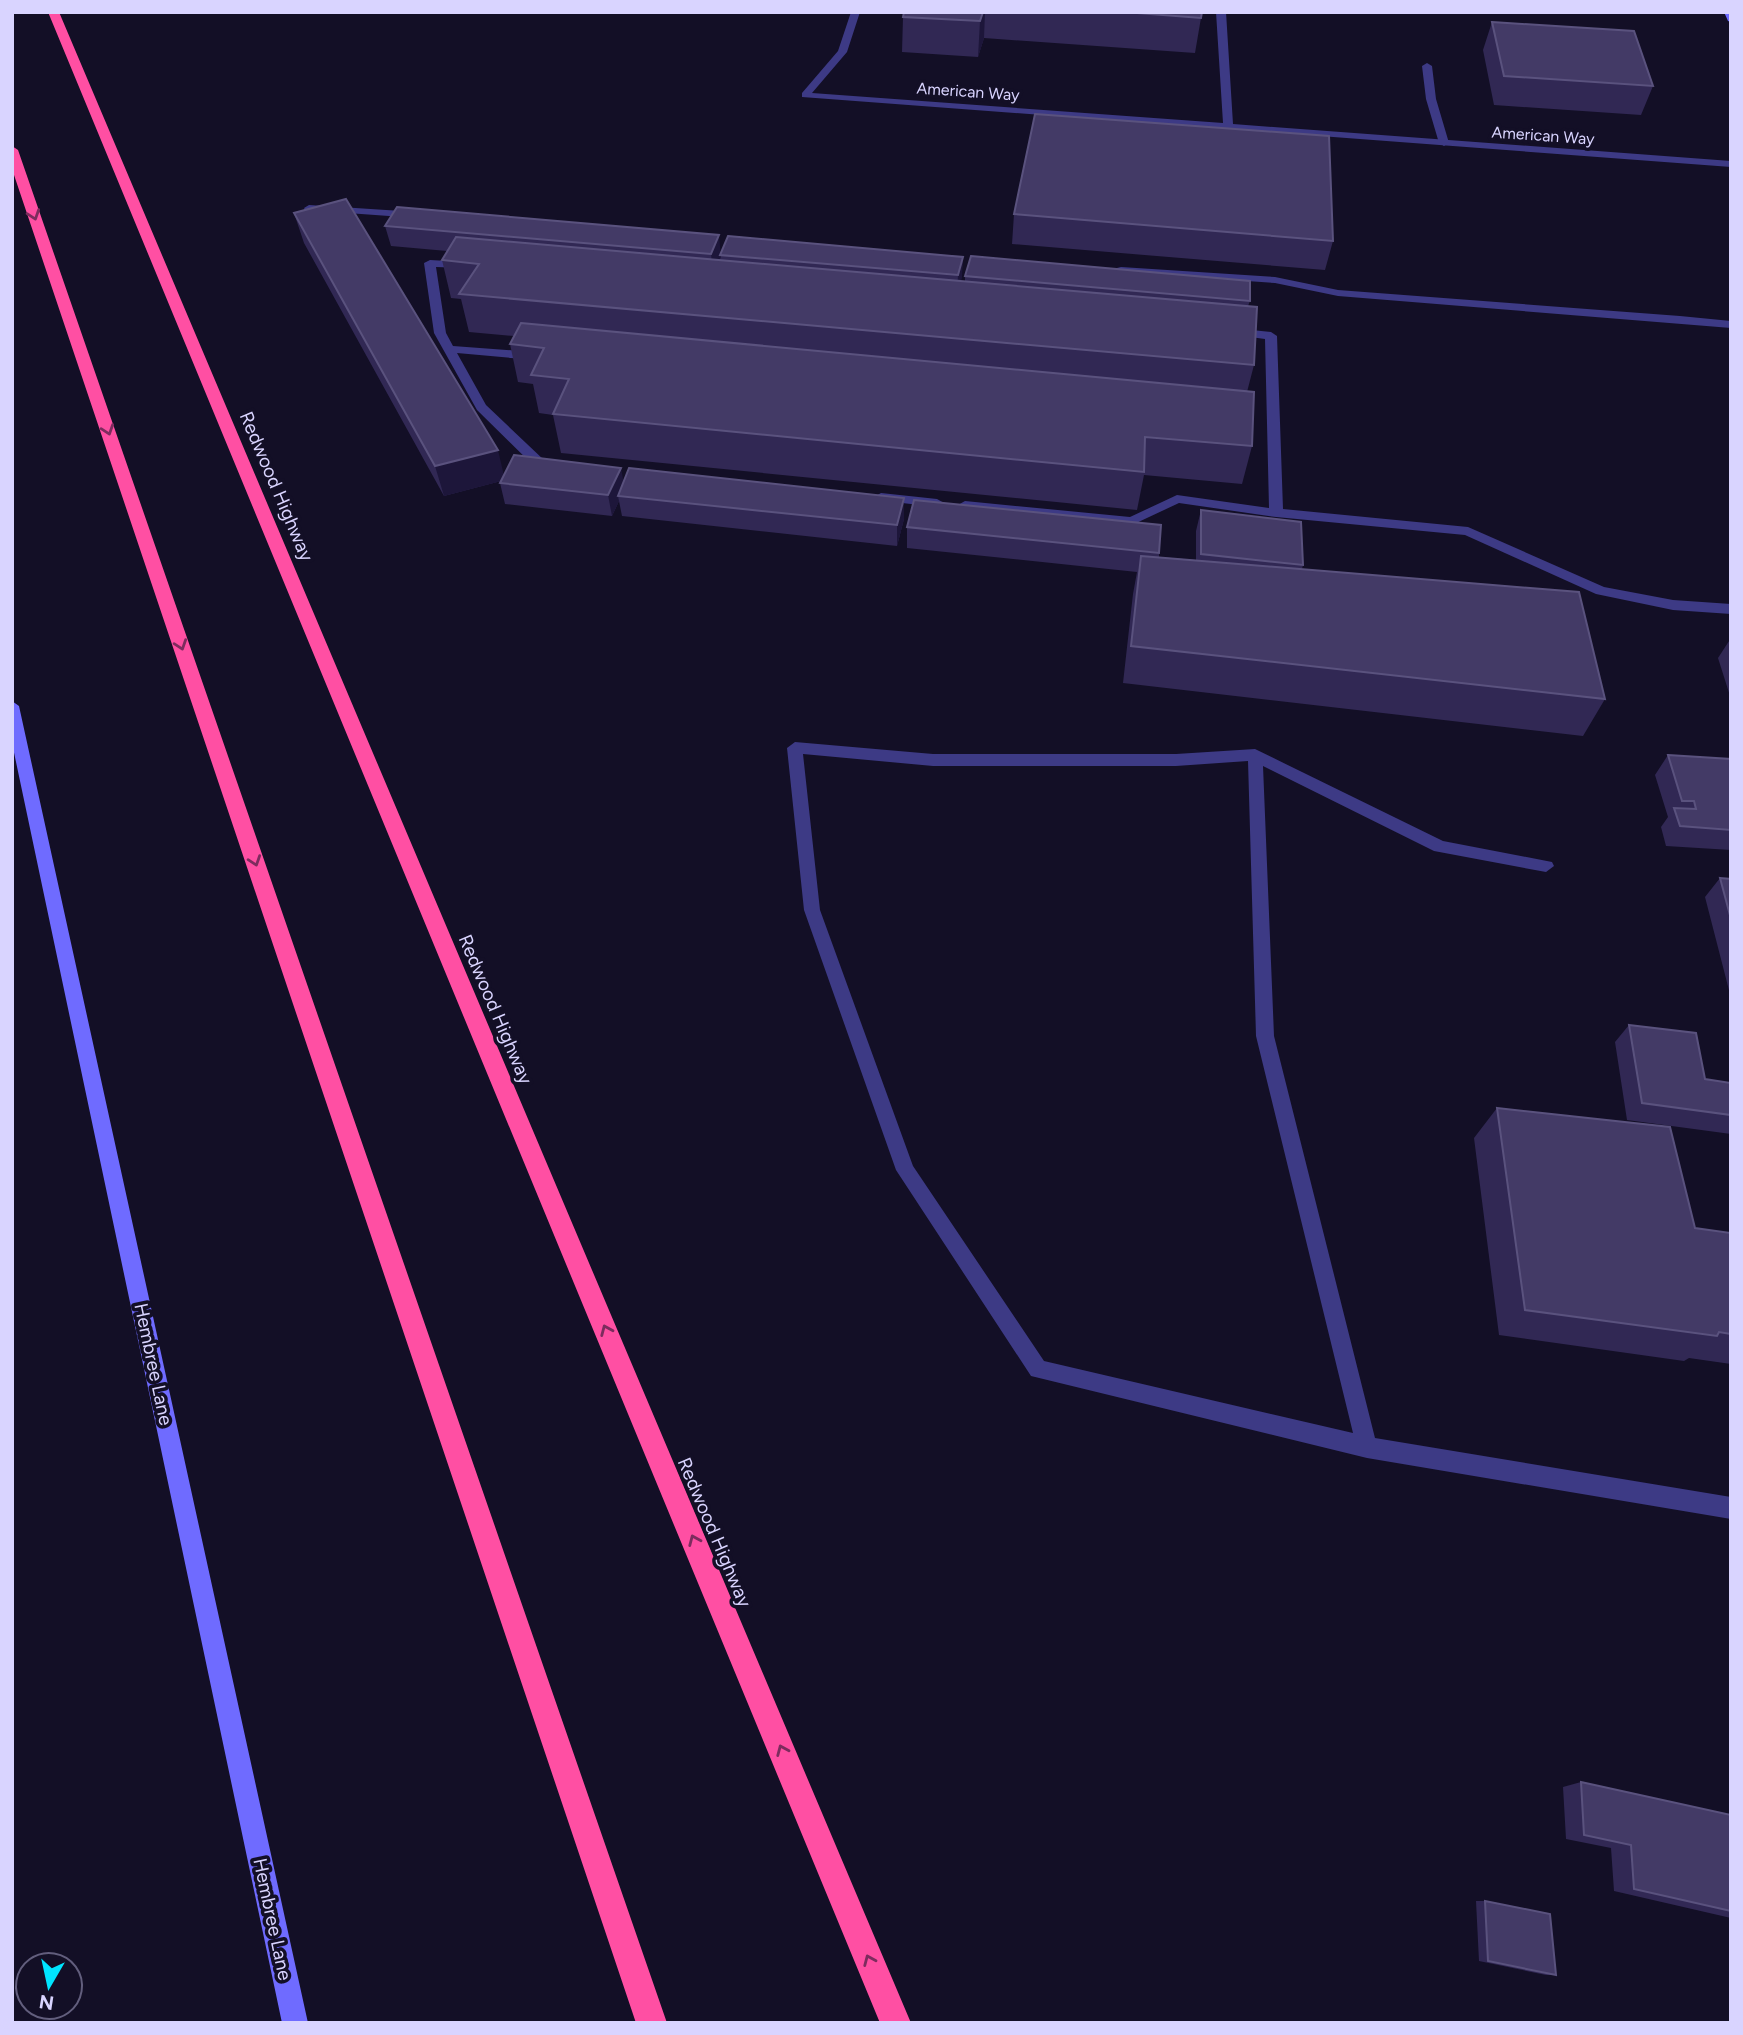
<svg xmlns="http://www.w3.org/2000/svg" width="1743" height="2035" viewBox="0 0 1743 2035" font-family="Figtree,sans-serif">
<rect width="100%" height="100%" fill="#130f26"/>
<g fill="none" stroke-linecap="round" stroke-linejoin="round">
<!-- lane -->
<path fill="#3d3a85" fill-rule="evenodd" d="M1427 63 1432 66 1436 99 1449 143 1444 146 1439 143 1426 99 1422 66Z
M309 205 417 212 422 215 417 218 305 210 304 208Z
M430 260 465 262 471 265 465 268 436 267 446 333 453 346 534 352 540 356 534 360 457 353 486 405 545 461 555 463V469L536 468 477 410 434 333 424 263Z
M1121 267 1275 277 1338 290 1680 316 1731 321V328L1338 296 1275 283 1117 272V268Z
M1232 328 1271 332 1277 336 1283 509 1468 527 1604 587 1673 600 1731 604V614L1673 610 1596 594 1465 535 1276 517 1179 503 1132 525 965 509 958 505 965 501 1130 517 1177 495 1269 508 1265 339 1228 334 1226 332Z
M881 493 937 499 944 503 937 507 876 500 874 497Z
M795 742 933 754H1176L1255 749 1443 841 1552 862 1554 866 1546 872 1434 851 1263 766 1274 1036 1375 1438 1731 1497V1519L1367 1458 1031 1376 896 1170 804 910 787 748ZM803 754 933 766H1176L1248 761 1256 1036 1353 1433 1044 1361 913 1166 820 910Z"/>
<!-- street -->
<path fill="#3d3a85" fill-rule="evenodd" d="M851 12H860L847 52 812 93 1223 123 1216 12H1226L1233 124 1731 161V167L802 97V93L838 51Z"/>
<!-- secondary -->
<path fill="#6f6bff" fill-rule="evenodd" d="M1724 12H1731V22L1728 21Z
M12 701 19 706 308 2023H282L12 743Z"/>
<!-- highway -->
<path fill="#ff4fa3" fill-rule="evenodd" d="M48 12H59L911 2023H880Z
M12 146 18 150 667 2023H636L12 169Z"/>
</g>
<!-- wall -->
<path fill="#312854" d="M904 12H1202L1195 53 984 38 978 57 902 52 903 17Z
M1492 22 1653 86 1641 115 1494 105 1483 50Z
M294 213 504 475 904 498V519L897 546 622 516 619 501 612 516 505 504 500 483 501 481 444 496 304 243Z
M1014 214 1333 241 1325 270 1012 244Z
M385 226 721 253 963 257 961 281H965V276L1250 301 1248 306 1254 365 1247 392 1252 446 1242 484 1144 475 1137 510 561 453 553 415 539 413 533 384 518 382 510 344 514 336 469 332 461 299 451 298 442 260 447 251 391 246Z
M1201 510 1303 565 1302 569 1605 699 1583 736 1123 683 1133 594 1137 572 907 548V527L1159 553V557L1196 560V531Z
M1731 638V699L1718 658Z
M1668 755 1731 759V850L1666 846 1661 827 1668 817 1655 775Z
M1720 878 1731 879V998L1705 897Z
M1629 1025 1705 1079 1731 1083V1134L1627 1120 1615 1042Z
M1497 1108 1695 1228 1731 1233V1364L1689 1358 1684 1361 1499 1335 1474 1138Z
M1581 1782 1731 1815V1918L1614 1891 1611 1848 1566 1839 1563 1787Z
M1476 1901H1485L1556 1975H1546L1479 1961Z"/>
<!-- shaded-wall -->
<path fill="#1d163a" d="M983 12H985L984 38 978 57 980 21Z
M719 235 721 257 713 274 711 254Z
M963 257 962 277 957 296 958 275Z
M498 450 505 480 444 496 435 466Z
M621 468 625 489 618 496 619 501 612 516 608 495Z
M904 498V519L897 546V525Z"/>
<!-- building -->
<path fill="#433a66" stroke="#5a527e" stroke-width="2" d="M904 12H983L980 21 903 17Z
M1124 12H1202L1201 18Z
M1492 22 1634 31 1653 86 1504 76Z
M1035 114 1329 136 1333 241 1014 214Z
M346 199 498 450 435 466 294 213Z
M397 207 719 235 711 254 385 226Z
M728 236 963 257 958 275 720 255Z
M456 237 1257 307 1254 365 459 294 479 264 442 260Z
M971 256 1250 281V301L965 276Z
M521 323 1254 392 1252 446 1145 437 1144 472 553 414 569 379 531 375 544 348 510 344Z
M514 455 621 468 608 495 500 483Z
M629 468 904 498 897 525 618 496Z
M914 500 1161 525 1159 553 907 527Z
M1201 510 1301 522 1303 565 1201 554Z
M1141 556 1579 592 1605 699 1131 646Z
M1668 755 1731 759V830L1680 826 1674 808 1696 809 1694 801H1682Z
M1720 878 1731 879V919Z
M1629 1025 1696 1033 1705 1079 1731 1083V1115L1642 1103Z
M1497 1108 1670 1127 1695 1228 1731 1233V1334L1719 1332 1717 1336 1525 1310Z
M1581 1782 1731 1815V1911L1634 1889 1631 1845 1584 1835Z
M1485 1901 1550 1914 1556 1975 1488 1961Z"/>
<!-- one-way arrows -->
<defs><path id="oneway-chevron" d="M-2-3.5L2.5 0L-2 3.5" fill="none" stroke-width="1.6" stroke-linecap="round" stroke-linejoin="round" transform="scale(1.75)"/></defs>
<g stroke="#7d2c5e">
<use href="#oneway-chevron" transform="translate(34 215) rotate(71)"/>
<use href="#oneway-chevron" transform="translate(108 430) rotate(71)"/>
<use href="#oneway-chevron" transform="translate(181 645) rotate(71)"/>
<use href="#oneway-chevron" transform="translate(255 861) rotate(71)"/>
<use href="#oneway-chevron" transform="translate(606 1330) rotate(-113)"/>
<use href="#oneway-chevron" transform="translate(694 1540) rotate(-113)"/>
<use href="#oneway-chevron" transform="translate(782 1750) rotate(-113)"/>
<use href="#oneway-chevron" transform="translate(869 1960) rotate(-113)"/>
</g>
<g text-anchor="middle" stroke-width="7" stroke-linejoin="round" paint-order="stroke">
<!-- far-street labels -->
<g font-size="16" fill="#d9d4ff" stroke="#130f26">
<text transform="translate(968 91) rotate(4)" y="6">American Way</text>
<text transform="translate(1543 135) rotate(4)" y="6">American Way</text>
</g>
<!-- street labels -->
<g font-size="19" fill="#d9d4ff" stroke="#130f26">
<text transform="translate(277 486) rotate(67)" y="7">Redwood Highway</text>
<text transform="translate(496 1009) rotate(67)" y="7">Redwood Highway</text>
<text transform="translate(154 1364) rotate(78)" y="7">Hembree Lane</text>
<text transform="translate(715 1532) rotate(67)" y="7">Redwood Highway</text>
<text transform="translate(273 1919) rotate(78)" y="7">Hembree Lane</text>
</g>
</g>
<!-- border -->
<rect width="1743" height="2035" fill="none" stroke="#d9d4ff" stroke-width="28"/>
<!-- north arrow -->
<g transform="translate(49 1986) rotate(189)"><circle r="33" fill="#130f26" stroke="#625e7d" stroke-width="2"/>
<path d="M0-5L12 26L0 18L-12 26Z" fill="#00e5ff"/>
<text y="-10" font-size="19" font-weight="bold" text-anchor="middle" fill="#d9d4ff">N</text>
</g>
</svg>
